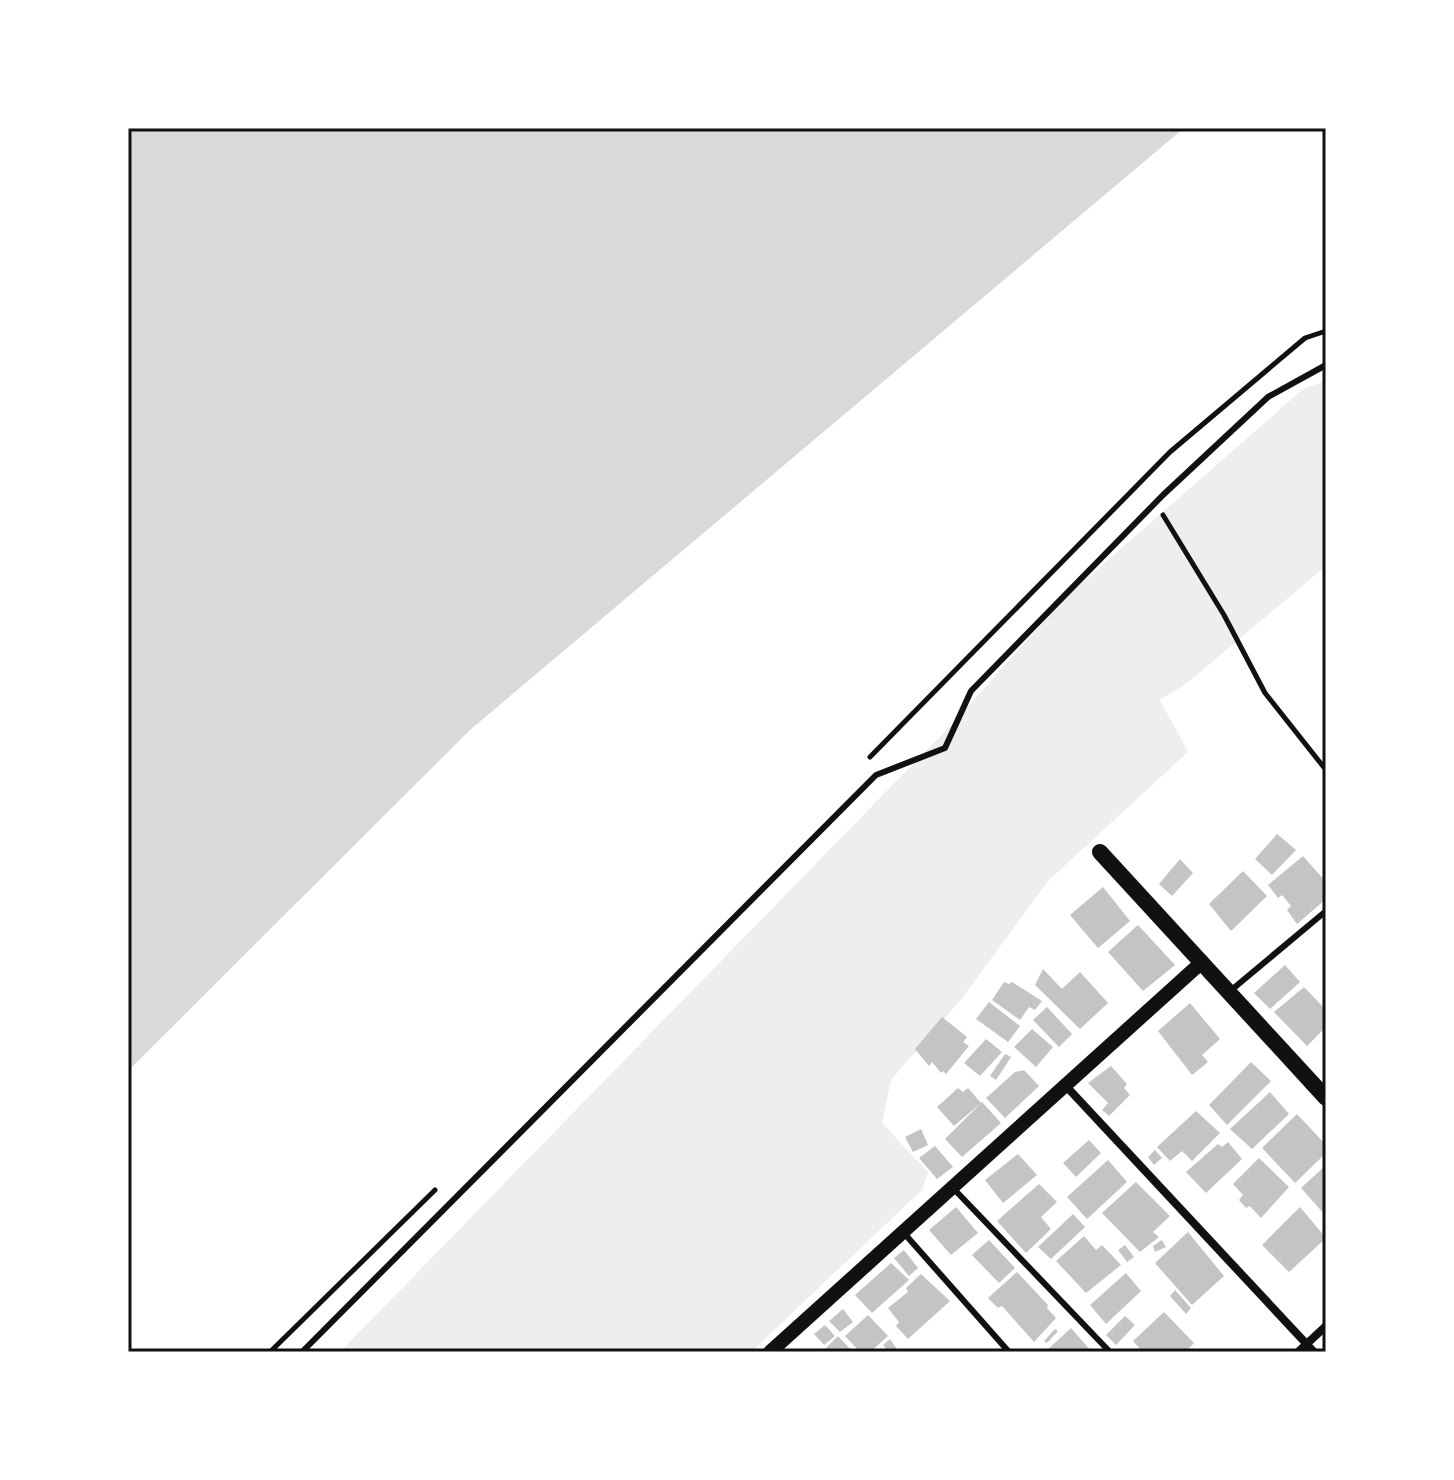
<svg xmlns="http://www.w3.org/2000/svg" width="1454" height="1480" viewBox="0 0 1454 1480" font-family="'Titillium Web',sans-serif">
<rect width="100%" height="100%" fill="#fff"/>
<!-- green -->
<path fill="#eee" d="M1326 381V566L1187 683 1160 700 1188 752 1048 881 963 997 891 1080 882 1123 928 1172 922 1190 751 1352H340L952 724 1068 595 1303 389Z"/>
<!-- water -->
<path fill="#d9d9d9" d="M128 128H1184L471 729 128 1071Z"/>
<!-- building -->
<path fill="#c4c4c4" d="M1277 834 1296 850 1272 875 1255 859Z
M1303 856 1326 882V899L1297 924 1287 910 1291 906 1282 895 1278 898 1268 885Z
M1180 859 1193 873 1172 896 1159 884Z
M1243 871 1267 896 1231 931 1209 904Z
M1103 887 1130 921 1098 948 1070 915Z
M1138 925 1175 965 1143 991 1108 952Z
M1285 965 1300 982 1270 1009 1254 993Z
M1043 969 1062 989 1080 972 1108 1003 1080 1029 1035 985Z
M1004 982 1009 984 1012 982 1042 1001 1035 1010 1029 1007 1020 1020 992 1000Z
M1304 987 1326 1010V1027L1307 1046 1274 1012Z
M989 1002 1020 1026 1008 1042 976 1019Z
M1190 1003 1220 1039 1202 1055 1208 1062 1192 1075 1158 1031Z
M1047 1007 1072 1034 1059 1047 1033 1020Z
M942 1017 967 1037 963 1042 969 1046 946 1074 943 1071 941 1073 932 1062 929 1066 915 1049Z
M1032 1029 1053 1047 1036 1067 1014 1047Z
M986 1039 1002 1052 980 1076 964 1063Z
M1005 1054 1011 1057 996 1080 990 1076Z
M1251 1062 1271 1081 1227 1125 1209 1105Z
M1111 1066 1127 1084 1124 1088 1130 1095 1109 1116 1102 1110 1108 1103 1088 1083Z
M1024 1070 1039 1086 1005 1118 986 1098 1015 1072Z
M958 1088 963 1092 968 1088 981 1103 954 1126 937 1107Z
M1270 1092 1289 1114 1252 1149 1230 1129Z
M982 1102 1001 1123 962 1157 945 1139Z
M1196 1111 1220 1133 1192 1161 1182 1151 1170 1161 1157 1147Z
M1297 1114 1326 1145V1153L1295 1183 1262 1148Z
M921 1129 928 1145 913 1152 905 1137Z
M1089 1140 1101 1153 1076 1177 1063 1163Z
M1228 1142 1242 1159 1206 1193 1186 1172 1218 1144 1222 1147Z
M935 1146 953 1167 937 1179 919 1158Z
M1155 1150 1162 1158 1154 1165 1148 1157Z
M1018 1154 1037 1175 1003 1203 985 1180Z
M1259 1158 1289 1187 1261 1218 1250 1206 1246 1208 1239 1200 1243 1195 1233 1184Z
M1108 1160 1127 1182 1087 1219 1067 1197Z
M1326 1165V1216L1301 1188Z
M1136 1182 1170 1216 1153 1232 1159 1237 1140 1252 1102 1213Z
M1039 1184 1057 1202 1041 1217 1051 1229 1026 1253 997 1221Z
M956 1207 978 1233 951 1255 929 1230Z
M1300 1207 1326 1238 1289 1272 1262 1245Z
M1073 1214 1085 1227 1051 1259 1038 1247Z
M1188 1232 1224 1276 1192 1305 1155 1263Z
M1084 1236 1096 1250 1102 1245 1121 1265 1086 1293 1056 1261Z
M989 1240 1015 1268 999 1283 972 1255Z
M1162 1240 1166 1247 1155 1252 1153 1246Z
M1125 1245 1134 1257 1127 1262 1118 1250Z
M904 1250 918 1268 909 1276 894 1258Z
M891 1263 909 1280 872 1313 855 1295Z
M1017 1272 1048 1305 1047 1308 1056 1318 1034 1342 1002 1306 998 1308 988 1298Z
M1126 1273 1141 1291 1106 1324 1090 1305Z
M921 1274 950 1301 908 1339 896 1326 899 1322 888 1308 908 1292 906 1288Z
M1175 1290 1191 1308 1186 1314 1170 1296Z
M843 1309 853 1322 840 1332 829 1321Z
M1164 1312 1194 1343 1185 1352H1143L1133 1341Z
M868 1315 888 1336 870 1352H860L845 1336Z
M1125 1316 1135 1325 1116 1345 1106 1335Z
M825 1325 835 1336 824 1345 814 1334Z
M1071 1328 1092 1352H1045Z
M1055 1329 1058 1331 1047 1343 1044 1341Z
M838 1336 853 1352H822Z
M890 1339 897 1349 894 1352H889L883 1345Z"/>
<g fill="none" stroke-linecap="round" stroke-linejoin="round">
<!-- path -->
<path stroke="#111" stroke-width="5" d="M1163 515 1224 615 1265 693 1326 770
M870 757 1170 452 1305 338 1326 331
M270 1352 435 1190"/>
<!-- service -->
<path stroke="#111" stroke-width="6" d="M1229 992 1326 911
M952 1187 1110 1352
M903 1232 1009 1352
M302 1352 876 775 945 748 971 691 1163 495 1268 397 1326 365"/>
<!-- minor -->
<path stroke="#111" stroke-width="8" d="M1065 1085 1314 1352
M1298 1352 1326 1326"/>
<!-- tertiary -->
<path stroke="#111" stroke-width="14" d="M770 1352 1202 962"/>
<!-- secondary -->
<path stroke="#111" stroke-width="16" d="M1100 852 1326 1098"/>
</g>
<!-- border -->
<rect width="1454" height="1480" fill="none" stroke="#ffffff" stroke-width="260"/>
<rect x="130" y="130" width="1194" height="1220" fill="none" stroke="#111" stroke-width="3"/>
</svg>
